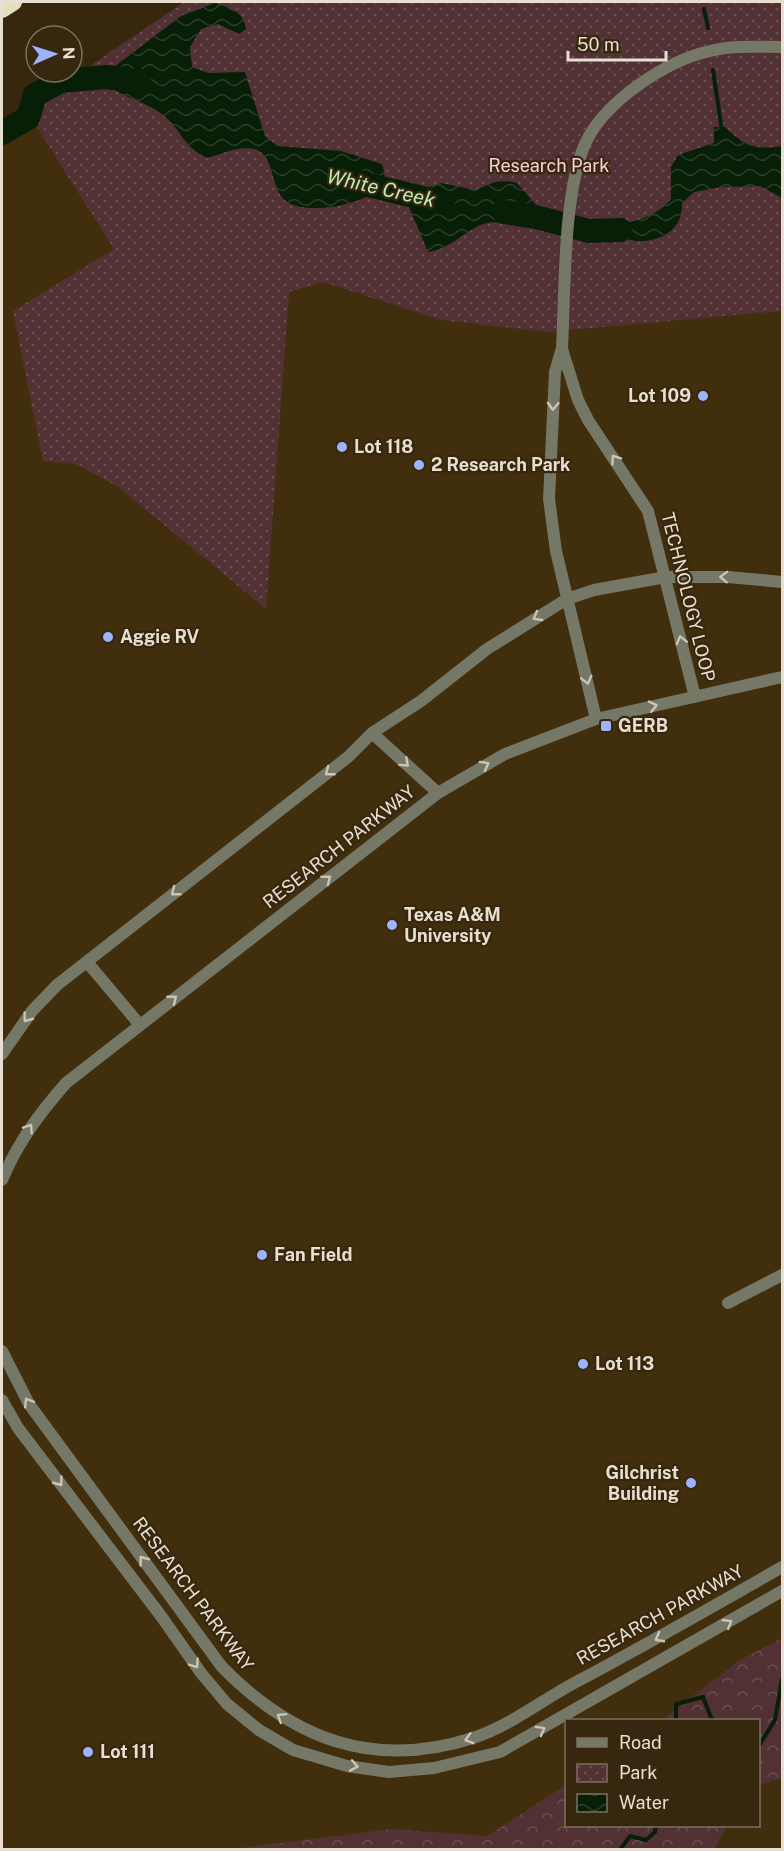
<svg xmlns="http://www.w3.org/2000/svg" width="784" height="1851" viewBox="0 0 784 1851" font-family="'Public Sans',sans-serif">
<defs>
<pattern id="forest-crowns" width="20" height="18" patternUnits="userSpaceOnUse" patternTransform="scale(1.5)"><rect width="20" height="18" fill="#523135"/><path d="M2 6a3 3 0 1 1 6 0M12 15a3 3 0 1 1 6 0" fill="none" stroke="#6b4e51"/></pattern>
<pattern id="park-dots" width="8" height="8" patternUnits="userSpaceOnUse" patternTransform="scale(1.5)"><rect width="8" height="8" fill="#523135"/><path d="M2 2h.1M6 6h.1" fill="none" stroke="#6b4e51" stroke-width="1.8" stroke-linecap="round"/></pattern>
<pattern id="water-waves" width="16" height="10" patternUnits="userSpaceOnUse" patternTransform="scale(1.5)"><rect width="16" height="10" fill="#071e07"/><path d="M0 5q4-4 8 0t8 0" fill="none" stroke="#2b3e2a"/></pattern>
</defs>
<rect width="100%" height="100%" fill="#37270e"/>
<!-- built -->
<path fill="#412e0d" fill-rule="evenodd" d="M185 2H782V1849L2 1850V129L113 49ZM566 1720H758V1826H566Z"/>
<!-- forest -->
<path fill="url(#forest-crowns)" d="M782 1638V1778L759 1785 758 1720H662L740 1660Z
M566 1785V1826H727L714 1850 233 1849 392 1829 487 1836Z"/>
<!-- park -->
<path fill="url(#park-dots)" d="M184 2H782V311L547 332 441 320 323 282 289 292 266 609 117 486 76 464 43 461 13 311 114 249 26 110Z"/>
<!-- water -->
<path fill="url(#water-waves)" d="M215 3C231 8 243 11 246 29L239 34 218 24 201 29 190 47 192 67 208 73 245 72 265 136 277 146 341 151 382 164C387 179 384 186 371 194 353 206 305 215 286 201 270 189 275 157 257 150 242 144 221 154 207 158 183 147 181 129 163 115 144 100 123 99 105 82L106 73 181 16Z
M714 127H725C746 147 754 150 782 146V198L760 186 721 187 694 192 682 203C683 226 667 239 644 241 635 242 625 238 616 238 607 238 597 239 588 239L589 227C618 226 652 222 671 199V167L678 155 714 143Z
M508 181 517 183 537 206 535 223C517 230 501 218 483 224 463 232 450 249 428 252L409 207 415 192 441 183 475 190 495 182Z"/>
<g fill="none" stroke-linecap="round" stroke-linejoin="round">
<!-- stream -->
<path stroke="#071e07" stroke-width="4" d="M704 9 708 28
M713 70 722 131
M676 1720V1704L703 1697 712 1720
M758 1747 775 1720 782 1679
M620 1850 630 1836 646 1840 655 1832 656 1826"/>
<!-- river -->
<path stroke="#071e07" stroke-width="24" d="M2 133 28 118 35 95 61 81 106 77 139 81
M352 181 443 203
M504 212 536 217 589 231 620 230"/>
<!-- street -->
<path stroke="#757767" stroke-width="12" d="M562 349 578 400 588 420 648 511 695 697
M596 719 556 551 549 499 555 372 562 348C565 292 563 194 585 144 604 102 665 61 710 51 733 45 759 47 782 47
M372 733 438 793
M87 962 140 1025
M2 1054 32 1011 57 985 348 757 372 733 421 701 487 649 567 599 594 590 666 577H728L782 582
M2 1180C18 1142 39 1114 66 1083L438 793 505 754 596 719 782 677
M728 1303 782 1275
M2 1351 29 1404 222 1667C293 1739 373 1770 473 1738 510 1726 542 1700 576 1682 646 1645 714 1606 782 1567
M2 1400 18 1428 161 1616 201 1673 227 1704 259 1730 293 1750 347 1766 389 1772 434 1768 500 1752 782 1591"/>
<!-- highway -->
<path stroke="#dfe2bb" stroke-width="18" d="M2 9 13 2"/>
</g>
<!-- one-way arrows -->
<defs><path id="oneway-chevron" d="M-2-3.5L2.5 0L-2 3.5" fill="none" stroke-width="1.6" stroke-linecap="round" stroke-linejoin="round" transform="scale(1.5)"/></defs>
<g stroke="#ccc5b6">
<use href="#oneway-chevron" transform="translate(553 406) rotate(93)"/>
<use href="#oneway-chevron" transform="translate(615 459) rotate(-125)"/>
<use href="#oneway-chevron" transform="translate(724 577) rotate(-178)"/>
<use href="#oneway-chevron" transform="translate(537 617) rotate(150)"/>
<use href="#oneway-chevron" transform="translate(681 640) rotate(-104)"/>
<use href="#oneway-chevron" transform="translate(587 680) rotate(76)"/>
<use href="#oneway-chevron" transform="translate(653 706) rotate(-13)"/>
<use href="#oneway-chevron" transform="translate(405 763) rotate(42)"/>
<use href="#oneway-chevron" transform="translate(485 765) rotate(-29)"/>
<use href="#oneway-chevron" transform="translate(329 772) rotate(142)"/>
<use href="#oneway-chevron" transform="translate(327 879) rotate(-38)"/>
<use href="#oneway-chevron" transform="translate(175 892) rotate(142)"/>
<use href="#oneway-chevron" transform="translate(173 999) rotate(-38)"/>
<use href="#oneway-chevron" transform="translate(27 1018) rotate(127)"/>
<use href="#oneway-chevron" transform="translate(29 1128) rotate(-56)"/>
<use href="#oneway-chevron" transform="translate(28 1402) rotate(-122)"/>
<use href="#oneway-chevron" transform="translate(59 1482) rotate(53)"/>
<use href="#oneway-chevron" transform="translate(143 1560) rotate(-127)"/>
<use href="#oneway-chevron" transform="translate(728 1623) rotate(-31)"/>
<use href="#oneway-chevron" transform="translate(659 1638) rotate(152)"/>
<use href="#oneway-chevron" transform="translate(195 1664) rotate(55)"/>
<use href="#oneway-chevron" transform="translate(281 1717) rotate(-148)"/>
<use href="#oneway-chevron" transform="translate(541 1730) rotate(-29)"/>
<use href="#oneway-chevron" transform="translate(469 1739) rotate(164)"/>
<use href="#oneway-chevron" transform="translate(354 1766) rotate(10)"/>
</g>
<!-- markers -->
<g fill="#9db4fd" stroke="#37270e" stroke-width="2">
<circle cx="703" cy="396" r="6"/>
<circle cx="342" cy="447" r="6"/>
<circle cx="419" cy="465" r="6"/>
<circle cx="108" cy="637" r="6"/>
<rect x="600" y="720" width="12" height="12" rx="3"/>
<circle cx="392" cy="925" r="6"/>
<circle cx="262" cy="1255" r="6"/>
<circle cx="583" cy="1364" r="6"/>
<circle cx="691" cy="1483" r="6"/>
<circle cx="88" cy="1752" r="6"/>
</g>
<g text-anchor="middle" stroke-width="4.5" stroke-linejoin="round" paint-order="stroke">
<!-- park labels -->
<g font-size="18" fill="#fcd2d6" stroke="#37270e">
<text x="549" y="172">Research Park</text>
</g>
<!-- poi labels -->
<g font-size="18" font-weight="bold" fill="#e9dfd1" stroke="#37270e" text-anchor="start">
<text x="691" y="402" text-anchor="end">Lot 109</text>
<text x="354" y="453">Lot 118</text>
<text x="431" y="471">2 Research Park</text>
<text x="120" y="643">Aggie RV</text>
<text x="618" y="732">GERB</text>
<text x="404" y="921">Texas A&amp;M<tspan x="404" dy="21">University</tspan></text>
<text x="274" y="1261">Fan Field</text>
<text x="595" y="1370">Lot 113</text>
<text x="679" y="1479" text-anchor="end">Gilchrist<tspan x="679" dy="21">Building</tspan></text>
<text x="100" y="1758">Lot 111</text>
</g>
<!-- street labels -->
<g font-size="18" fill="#e9dfd1" stroke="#37270e">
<text transform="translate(688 597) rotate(76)" y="6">TECHNOLOGY LOOP</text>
<text transform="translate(339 847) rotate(-38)" y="6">RESEARCH PARKWAY</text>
<text transform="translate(193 1594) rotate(53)" y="6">RESEARCH PARKWAY</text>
<text transform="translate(660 1615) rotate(-29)" y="6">RESEARCH PARKWAY</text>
</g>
<!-- water labels -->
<g font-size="20" font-style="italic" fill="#bdebbb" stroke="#37270e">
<text transform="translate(381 188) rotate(13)" y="7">White Creek</text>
</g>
</g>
<!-- border -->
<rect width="784" height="1851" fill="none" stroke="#e9dfd1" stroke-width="6"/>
<!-- legend -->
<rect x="565" y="1719" width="195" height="108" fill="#37270e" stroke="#7e715c" stroke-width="1.5"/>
<rect x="577" y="1738" width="30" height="9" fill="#757767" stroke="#7e715c" stroke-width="1.5"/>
<text x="619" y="1749" font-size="18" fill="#e9dfd1">Road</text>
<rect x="577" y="1764" width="30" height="18" fill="url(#park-dots)" stroke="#7e715c" stroke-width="1.5"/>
<text x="619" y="1779" font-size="18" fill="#e9dfd1">Park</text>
<rect x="577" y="1794" width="30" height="18" fill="url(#water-waves)" stroke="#7e715c" stroke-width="1.5"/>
<text x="619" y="1809" font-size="18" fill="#e9dfd1">Water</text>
<!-- north arrow -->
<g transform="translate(54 54) rotate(87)"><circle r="28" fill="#37270e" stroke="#7e715c" stroke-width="1.5"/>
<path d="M0-4.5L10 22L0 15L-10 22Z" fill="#9db4fd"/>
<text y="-9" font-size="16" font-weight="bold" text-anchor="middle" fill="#e9dfd1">N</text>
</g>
<!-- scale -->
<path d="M568 51v9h98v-9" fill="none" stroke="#e9dfd1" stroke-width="3"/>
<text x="577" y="51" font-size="18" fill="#e9dfd1" stroke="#37270e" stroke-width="4.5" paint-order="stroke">50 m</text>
</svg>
